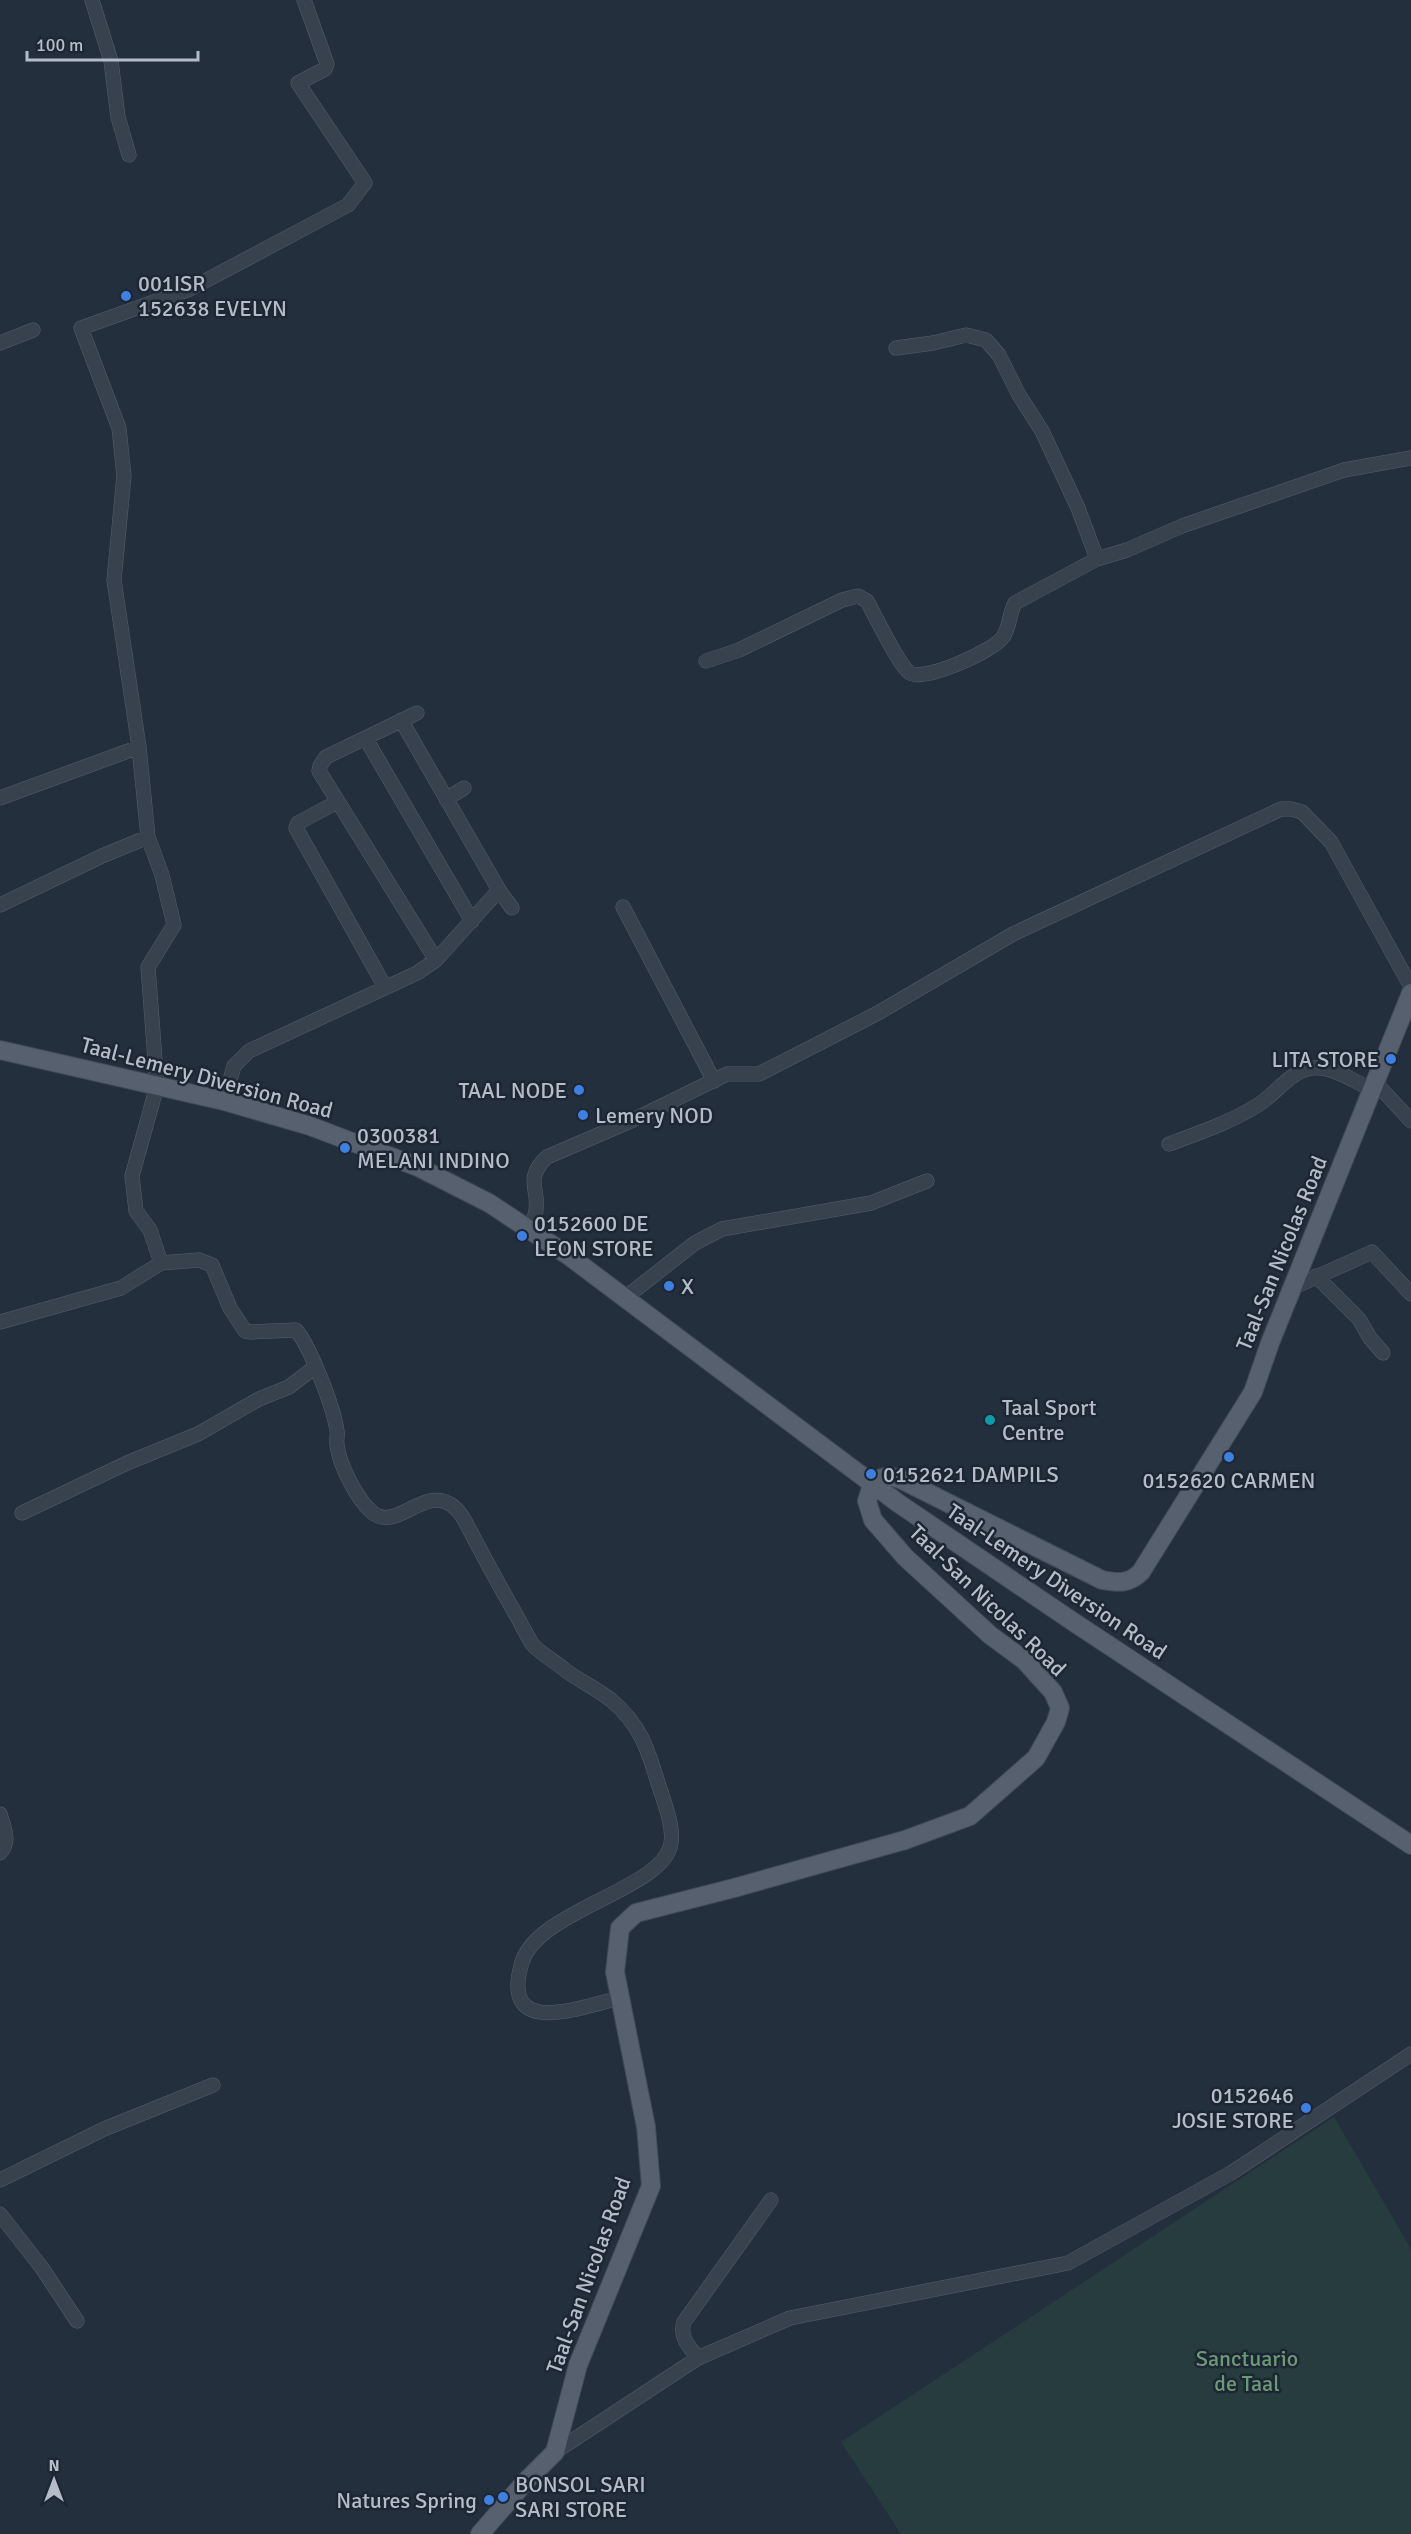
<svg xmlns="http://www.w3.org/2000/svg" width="1411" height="2534" viewBox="0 0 1411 2534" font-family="Signika,sans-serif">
<rect width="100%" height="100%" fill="#242f3e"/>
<!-- green -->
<path fill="#263c3f" d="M1334 2117 1411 2249V2534H901L841 2442Z"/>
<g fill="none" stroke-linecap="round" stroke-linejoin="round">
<defs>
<path id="minor" d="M92 0 111 61 118 117 129 155
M0 343 33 330
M896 348 933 343 966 335 986 340 999 355 1019 395 1042 431 1078 508 1097 559 1127 550 1182 526 1344 470 1411 458
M706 661 739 650 842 600 858 596 867 601C875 615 899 666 910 673 924 682 994 651 1003 637 1010 627 1009 614 1015 603L1097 559
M417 713 326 757 320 766 319 771 436 960
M401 720 499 890 512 908
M366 739 472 921
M0 798 139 747
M446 799 464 788
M337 802 298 823 296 828 385 987
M0 905 102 856 148 837
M623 907 714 1081
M1375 1082 1411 1121
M224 1101 234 1066 249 1051 417 973 436 960 499 890
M1169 1144C1199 1133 1231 1122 1258 1105 1274 1095 1289 1074 1307 1069 1328 1063 1354 1081 1372 1090
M529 1228C531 1224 534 1219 535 1215 542 1190 522 1181 547 1157L633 1120 727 1074H759L878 1013 1013 934 1281 809H1291L1302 812 1331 842 1411 987
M161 1263 199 1260 212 1265 230 1308 245 1331 251 1332 296 1330C310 1346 334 1408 337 1431 338 1435 336 1440 337 1445 339 1464 357 1500 373 1513 397 1532 426 1483 454 1507 458 1510 462 1516 465 1521 481 1552 498 1583 515 1613 521 1623 526 1635 533 1645 541 1654 556 1662 565 1670 580 1681 597 1689 611 1700 641 1725 648 1750 659 1786 664 1802 674 1826 671 1843 665 1889 539 1909 522 1962 499 2039 578 2008 620 1998
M1316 1276 1359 1319 1370 1338 1383 1353
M1292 1288 1372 1252 1411 1294
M626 1297 695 1243 722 1229 871 1203 927 1181
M0 1322 121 1288 161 1263 150 1230 136 1211 132 1176 157 1086 148 967 174 925 162 875 148 837 139 747 114 580 124 476 119 428 81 328 190 289 348 205 365 183 298 83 325 69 327 64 304 0
M22 1513 127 1463 198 1434 259 1399 289 1387 315 1367
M0 1814C4 1827 11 1842 0 1853
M0 2180 104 2129 213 2085
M0 2214 42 2268 77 2321
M698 2358C689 2347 679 2337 684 2322L771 2200
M555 2452 698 2358 790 2318 1068 2263 1231 2173 1411 2054"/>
<path id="major" d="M0 1050 224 1101 310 1126 418 1167 489 1203 569 1256 898 1503 1072 1621 1411 1845
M480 2534 525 2482 555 2452 578 2365 651 2186 646 2127 615 1972 620 1928 636 1913 734 1888 905 1840 970 1816 1036 1758 1056 1722 1060 1708 1053 1692 1024 1660 990 1635 905 1557 873 1520 867 1501 872 1485 879 1479 888 1476 900 1479 1102 1580C1119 1583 1129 1584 1141 1572L1253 1392 1270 1343 1411 993"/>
</defs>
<!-- minor casing -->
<use href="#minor" stroke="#565f6c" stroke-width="15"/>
<!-- major casing -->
<use href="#major" stroke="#414a57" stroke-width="20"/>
<!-- minor -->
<use href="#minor" stroke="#38414e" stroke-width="14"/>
<!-- major -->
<use href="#major" stroke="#56606e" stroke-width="18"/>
</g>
<!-- markers -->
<g fill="#3f7fe0" stroke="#1d2633" stroke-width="2">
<circle cx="126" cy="296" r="6"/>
<circle cx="1391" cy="1059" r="6"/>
<circle cx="579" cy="1090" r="6"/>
<circle cx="583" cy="1115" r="6"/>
<circle cx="345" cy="1148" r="6"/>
<circle cx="522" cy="1236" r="6"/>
<circle cx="669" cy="1286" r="6"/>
<circle cx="1229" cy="1457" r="6"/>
<circle cx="871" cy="1474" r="6"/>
<circle cx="1306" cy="2108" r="6"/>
<circle cx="503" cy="2497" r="6"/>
<circle cx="489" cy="2500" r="6"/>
</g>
<circle fill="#0f9aa8" stroke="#1d2633" stroke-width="2" cx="990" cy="1420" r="6"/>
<g text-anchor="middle" stroke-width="5" stroke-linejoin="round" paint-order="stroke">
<!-- poi labels -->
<g font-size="22" fill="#b4bcc9" stroke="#1d2633" text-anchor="start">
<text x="138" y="291">001ISR<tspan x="138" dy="25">152638 EVELYN</tspan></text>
<text x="1379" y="1067" text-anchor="end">LITA STORE</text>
<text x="567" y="1098" text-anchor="end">TAAL NODE</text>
<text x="595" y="1123">Lemery NOD</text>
<text x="357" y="1143">0300381<tspan x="357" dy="25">MELANI INDINO</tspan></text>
<text x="534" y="1231">0152600 DE<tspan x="534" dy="25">LEON STORE</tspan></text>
<text x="681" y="1294">X</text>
<text x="1002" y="1415">Taal Sport<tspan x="1002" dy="25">Centre</tspan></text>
<text x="883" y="1482">0152621 DAMPILS</text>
<text x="1229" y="1488" text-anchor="middle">0152620 CARMEN</text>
<text x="1294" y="2103" text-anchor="end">0152646<tspan x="1294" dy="25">JOSIE STORE</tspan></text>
<text x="515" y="2492">BONSOL SARI<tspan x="515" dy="25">SARI STORE</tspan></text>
<text x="477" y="2508" text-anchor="end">Natures Spring</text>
</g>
<!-- street labels -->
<g font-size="22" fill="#b4bcc9" stroke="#1d2633">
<text transform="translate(207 1077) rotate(15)" y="8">Taal-Lemery Diversion Road</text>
<text transform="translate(1281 1253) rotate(-68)" y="8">Taal-San Nicolas Road</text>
<text transform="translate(1057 1581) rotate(34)" y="8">Taal-Lemery Diversion Road</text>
<text transform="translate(988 1600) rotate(44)" y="8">Taal-San Nicolas Road</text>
<text transform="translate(588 2275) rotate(-70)" y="8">Taal-San Nicolas Road</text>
</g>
<!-- park labels -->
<g font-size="22" fill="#6b9a76" stroke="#1d2633">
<text x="1247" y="2366">Sanctuario<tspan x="1247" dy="25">de Taal</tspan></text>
</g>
</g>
<!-- north arrow -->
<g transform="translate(54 2480)" stroke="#1d2633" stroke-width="4.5" paint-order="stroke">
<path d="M0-4.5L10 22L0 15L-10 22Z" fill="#b4bcc9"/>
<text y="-9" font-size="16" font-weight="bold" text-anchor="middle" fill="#b4bcc9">N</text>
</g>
<!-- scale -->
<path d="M27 51v9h171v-9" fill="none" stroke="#b4bcc9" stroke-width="3"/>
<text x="36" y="51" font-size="18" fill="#b4bcc9" stroke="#1d2633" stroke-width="4.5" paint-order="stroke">100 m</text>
</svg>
